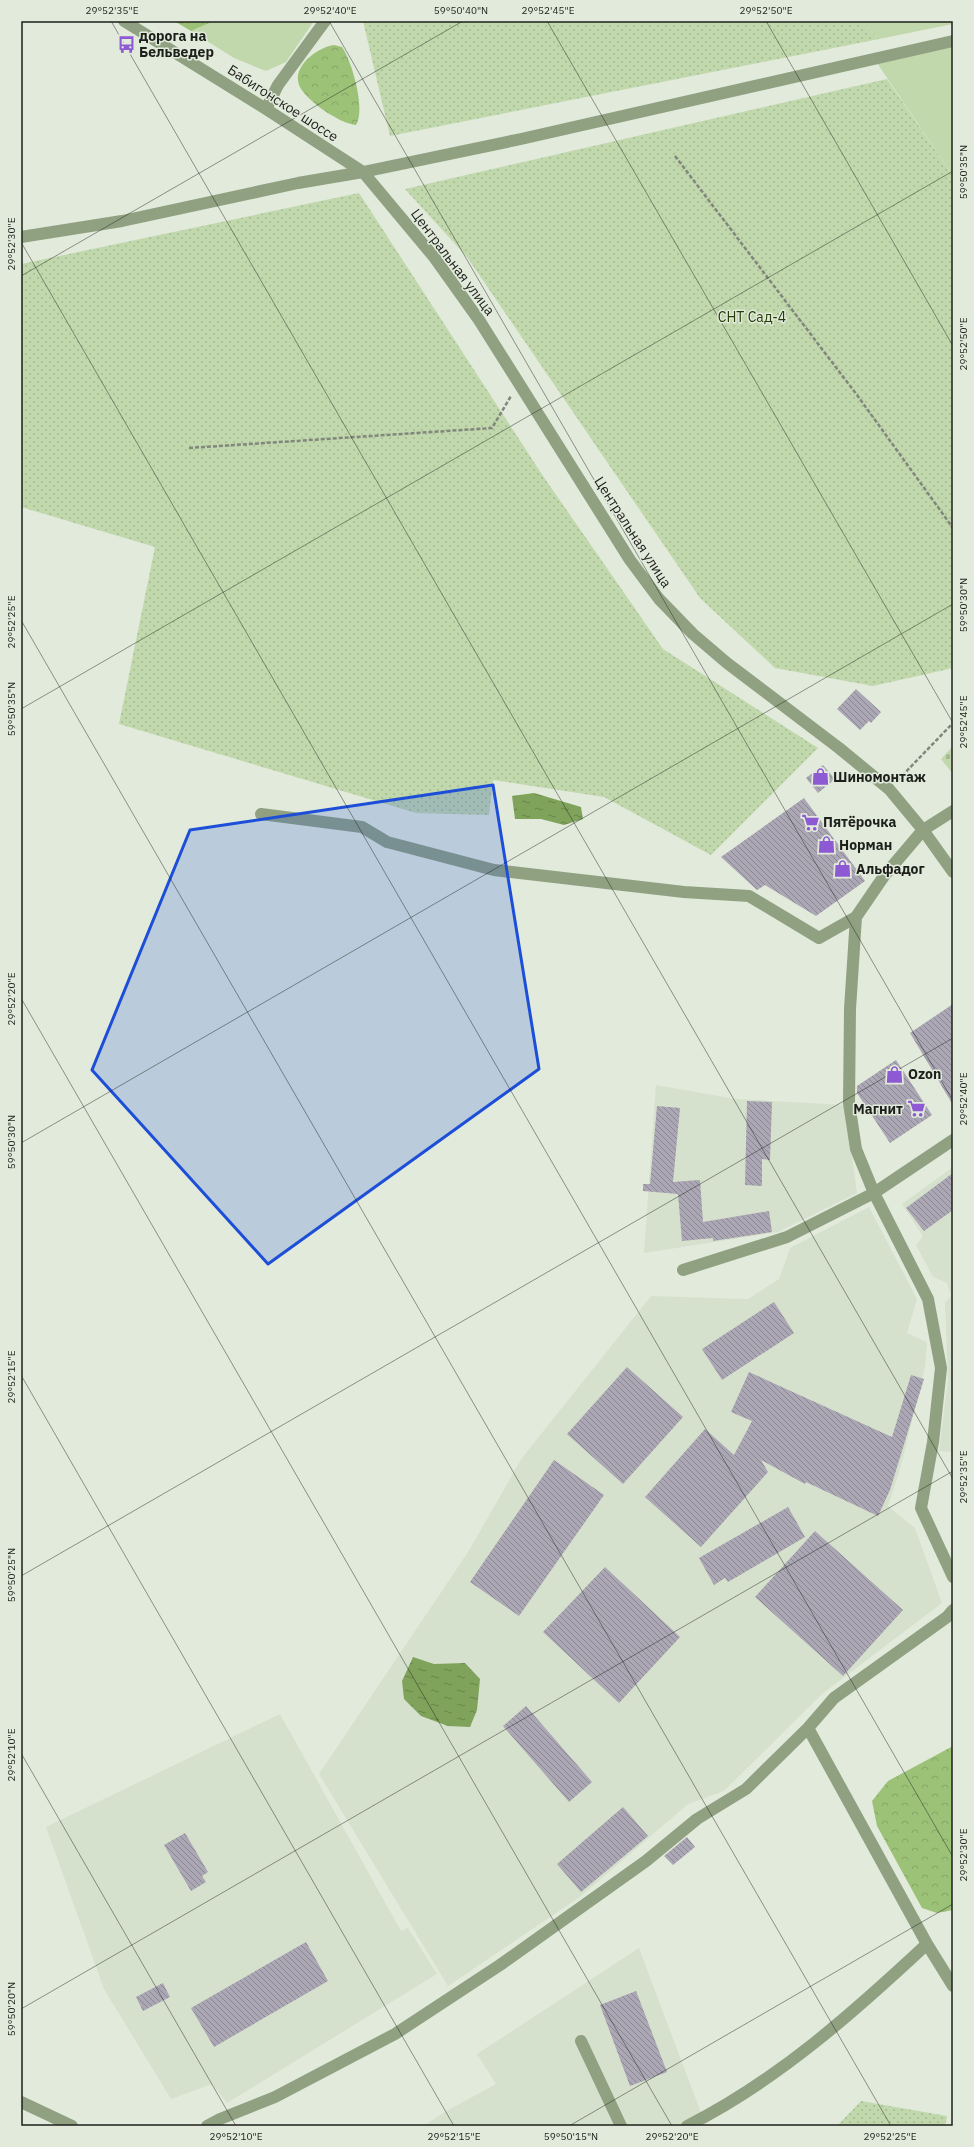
<svg xmlns="http://www.w3.org/2000/svg" width="974" height="2147" viewBox="0 0 974 2147" font-family="'IBM Plex Sans',sans-serif">
<defs>
<pattern id="forest-crowns" width="20" height="18" patternUnits="userSpaceOnUse"><rect width="20" height="18" fill="#9cc278"/><path d="M2 6a3 3 0 1 1 6 0M12 15a3 3 0 1 1 6 0" fill="none" stroke="#86a667"/></pattern>
<pattern id="cemetery-stones" width="16" height="16" patternUnits="userSpaceOnUse"><rect width="16" height="16" fill="#c1d8ac"/><path d="M2 7V4a2 2 0 0 1 4 0v3zM10 15v-3a2 2 0 0 1 4 0v3z" fill="#a5b993"/></pattern>
<pattern id="garden-dots" width="8" height="8" patternUnits="userSpaceOnUse"><rect width="8" height="8" fill="#c1d8ac"/><path d="M2 2h.1M6 6h.1" fill="none" stroke="#a5b993" stroke-width="1.8" stroke-linecap="round"/></pattern>
<pattern id="water-ripples" width="26" height="14" patternUnits="userSpaceOnUse"><rect width="26" height="14" fill="#7fa35a"/><path d="M2 4q2-2 4 0t4 0M15 11q2-2 4 0t4 0" fill="none" stroke="#67844a"/></pattern>
<pattern id="building-back-hatch" width="6" height="6" patternUnits="userSpaceOnUse"><rect width="6" height="6" fill="#aba7b4"/><path d="M-1 5l2 2M0 0l6 6M5-1l2 2" fill="none" stroke="#8b8792"/></pattern>
</defs>
<rect width="100%" height="100%" fill="#e2eadc"/>
<!-- built -->
<path fill="#d5e1cc" d="M656 1085 736 1099 845 1105 857 1193 778 1232 644 1253Z
M953 1167V1452L939 1451 948 1380 945 1303 951 1296 947 1283 933 1277 916 1245 923 1236 902 1204Z
M869 1207 917 1299 907 1333 927 1342 925 1366 901 1466 888 1506 915 1528 942 1603 822 1694 724 1791 688 1804 580 1897 448 1986 319 1774 468 1552 522 1458 651 1296 748 1299 779 1279 790 1248Z
M280 1714 401 1931 408 1928 437 1974 227 2103 212 2084 171 2099 104 1989 46 1827Z
M639 1948 706 2126H424L443 2113 496 2084 477 2054Z"/>
<!-- green -->
<path fill="#c1d8ac" d="M214 21H314L286 62 266 71 234 58 191 31Z
M860 21H953V24L879 39Z
M953 46V176L877 63Z"/>
<!-- forest -->
<path fill="url(#forest-crowns)" d="M174 21H214L191 31Z
M334 45 342 47C352 61 366 110 356 125 340 124 305 100 299 85 292 66 318 47 334 45Z
M953 1746V1910L937 1913 922 1908 877 1826 872 1801 888 1781Z"/>
<!-- cemetery -->
<path fill="url(#cemetery-stones)" d="M953 746V774L941 759Z"/>
<!-- garden -->
<path fill="url(#garden-dots)" d="M363 21H860L879 39 390 136Z
M887 79 953 176V668L873 686 775 668 700 598 467 257 405 189Z
M359 193 543 476 663 649 818 748 711 855 604 797 493 780 489 815 416 813 119 724 155 547 21 507V264Z
M861 2101 947 2116 945 2126H837Z"/>
<!-- water -->
<path fill="url(#water-ripples)" d="M534 793 581 807 583 819 564 825 541 819H515L512 796Z
M413 1657 434 1664 465 1663 480 1679 477 1710 470 1727 448 1726 421 1716 404 1699 402 1681Z"/>
<!-- building -->
<path fill="url(#building-back-hatch)" d="M856 689 881 712 871 723 869 721 860 730 837 709Z
M823 765 835 779 818 793 806 778Z
M804 798 865 881 816 916 765 885 757 890 721 857Z
M953 1004V1105L910 1033Z
M896 1060 932 1115 890 1143 857 1093V1086Z
M747 1101 772 1102 770 1160 762 1159V1186L745 1185Z
M657 1106 680 1108 673 1182 700 1180 703 1222 769 1211 772 1232 713 1241V1238L682 1241 678 1194 643 1191V1184H650Z
M953 1173V1210L924 1231 906 1208Z
M774 1302 794 1333 722 1380 702 1349Z
M627 1367 683 1417 623 1484 567 1434Z
M749 1372 892 1437 911 1375 924 1379 890 1490 878 1516 806 1482 805 1484 761 1460 768 1472 701 1547 645 1497 705 1429 734 1455 752 1421 731 1412Z
M554 1460 604 1495 519 1616 470 1582Z
M788 1507 805 1537 728 1582 725 1578 714 1585 699 1558Z
M815 1531 903 1610 843 1676 755 1597Z
M605 1567 680 1637 619 1703 543 1632Z
M526 1706 592 1782 569 1802 503 1726Z
M623 1807 648 1836 581 1892 557 1864Z
M185 1833 208 1872 202 1876 206 1882 191 1891 164 1845Z
M687 1837 695 1847 673 1865 664 1856Z
M306 1942 328 1981 214 2047 191 2008Z
M163 1983 170 1997 143 2011 136 1997Z
M636 1991 667 2072 630 2086 600 2005Z"/>
<g fill="none" stroke-linecap="round" stroke-linejoin="round">
<!-- path -->
<path stroke="#82877d" stroke-width="2.5" stroke-dasharray="4 2" stroke-linecap="butt" d="M675 156 857 395 953 528
M189 448 492 428 511 396
M898 780 953 723"/>
<!-- minor -->
<path stroke="#90a181" stroke-width="12" d="M124 21 266 109 363 172 434 257 479 320 630 560 659 599 693 634 727 663 839 748 889 789 923 830 953 872
M266 109 278 85 325 21
M21 237 122 221 298 183 363 172 521 139 953 41
M953 811 923 830 884 876 856 917 850 1009 849 1103 856 1149 874 1193 928 1299 941 1368 933 1442 921 1508 953 1577
M261 814 362 827 387 842 494 870 684 892 749 896 819 938 856 917
M683 1270 787 1237 874 1193 953 1140
M808 1728 927 1944 953 1986
M581 2041 621 2126
M21 2102 72 2126
M207 2126 220 2119 275 2097 395 2034 500 1965 646 1861 697 1819 746 1789 808 1728 834 1698 947 1617 953 1610
M687 2126C777 2081 854 2012 927 1944"/>
</g>
<!-- marked area -->
<path fill="#1d4ed8" fill-opacity="0.2" stroke="#1d4ed8" stroke-width="3" stroke-linejoin="round" d="M493 785 539 1069 268 1264 92 1070 190 830Z"/>
<!-- ticks -->
<path fill="none" stroke="#1d1f1a" stroke-width="1" stroke-opacity="0.45" d="M111 21 953 1479M329 21 953 1101M547 21 953 723M766 21 953 346M21 242 953 1857M21 276 463 21M21 620 891 2126M21 709 953 171M21 998 672 2126M21 1143 953 604M21 1375 454 2126M21 1576 953 1038M21 1753 236 2126M21 2009 953 1471M569 2126 953 1904"/>
<!-- icons -->
<defs>
<symbol id="bus-bare" viewBox="-9 -9 18 18"><path d="M-5-6H5V4H4V6H2V4H-2V6H-4V4H-5ZM-3.5-4V0h7V-4ZM-3.5 1.2v1.5H-2V1.2ZM2 1.2v1.5H3.5V1.2Z" fill="#8d5ad3" stroke="#e2eadc" stroke-width="2.5" paint-order="stroke"/></symbol>
<symbol id="shop-bare" viewBox="-9 -9 18 18"><path d="M-5-2.5h2.3a2.7 3.5 0 0 1 5.4 0H5L5.5 6h-11ZM-1.5-2.5h3a1.5 2.3 0 0 0-3 0Z" fill="#8d5ad3" stroke="#e2eadc" stroke-width="2.5" paint-order="stroke"/></symbol>
<symbol id="supermarket-bare" viewBox="-9 -9 18 18"><path d="M-6-5.5h2.5l.6 2H6L4.5 2H-2.5L-4.4-4H-6ZM-1.5 3.2a1.3 1.3 0 1 0 .1 0ZM3 3.2a1.3 1.3 0 1 0 .1 0Z" fill="#8d5ad3" stroke="#e2eadc" stroke-width="2.5" paint-order="stroke"/></symbol>
</defs>
<g fill-rule="evenodd">
<use href="#bus-bare" x="114" y="32" width="25" height="25"/>
<use href="#shop-bare" x="808" y="764" width="25" height="25"/>
<use href="#supermarket-bare" x="798" y="810" width="25" height="25"/>
<use href="#shop-bare" x="814" y="832" width="25" height="25"/>
<use href="#shop-bare" x="830" y="856" width="25" height="25"/>
<use href="#shop-bare" x="882" y="1062" width="25" height="25"/>
<use href="#supermarket-bare" x="904" y="1096" width="25" height="25"/>
</g>
<g text-anchor="middle" stroke-width="3" stroke-linejoin="round" paint-order="stroke">
<!-- poi labels -->
<g font-size="14" font-weight="bold" fill="#1d1f1a" stroke="#e2eadc" text-anchor="start">
<text x="139" y="41">дорога на<tspan x="139" dy="16">Бельведер</tspan></text>
<text x="833" y="782">Шиномонтаж</text>
<text x="823" y="827">Пятёрочка</text>
<text x="839" y="850">Норман</text>
<text x="856" y="874">Альфадог</text>
<text x="908" y="1079">Ozon</text>
<text x="903" y="1114" text-anchor="end">Магнит</text>
</g>
<!-- street labels -->
<g font-size="14" fill="#1d1f1a" stroke="#e2eadc">
<text transform="translate(283 103) rotate(33)" y="5">Бабигонское шоссе</text>
<text transform="translate(453 262) rotate(53)" y="5">Центральная улица</text>
<text transform="translate(633 532) rotate(57)" y="5">Центральная улица</text>
</g>
<!-- park labels -->
<g font-size="14" fill="#253c05" stroke="#e2eadc">
<text x="752" y="322">СНТ Сад-4</text>
</g>
</g>
<!-- border -->
<rect width="974" height="2147" fill="none" stroke="#e2eadc" stroke-width="44"/>
<rect x="22" y="22" width="930" height="2103" fill="none" stroke="#1d1f1a" stroke-width="1.5"/>
<g font-size="10" text-anchor="middle" fill="#1d1f1a">
<text x="112" y="14">29°52'35"E</text>
<text x="330" y="14">29°52'40"E</text>
<text x="461" y="14">59°50'40"N</text>
<text x="548" y="14">29°52'45"E</text>
<text x="766" y="14">29°52'50"E</text>
<text transform="translate(963 172) rotate(-90)" y="4">59°50'35"N</text>
<text transform="translate(11 244) rotate(-90)" y="4">29°52'30"E</text>
<text transform="translate(963 344) rotate(-90)" y="4">29°52'50"E</text>
<text transform="translate(963 605) rotate(-90)" y="4">59°50'30"N</text>
<text transform="translate(11 622) rotate(-90)" y="4">29°52'25"E</text>
<text transform="translate(11 709) rotate(-90)" y="4">59°50'35"N</text>
<text transform="translate(963 722) rotate(-90)" y="4">29°52'45"E</text>
<text transform="translate(11 999) rotate(-90)" y="4">29°52'20"E</text>
<text transform="translate(963 1099) rotate(-90)" y="4">29°52'40"E</text>
<text transform="translate(11 1142) rotate(-90)" y="4">59°50'30"N</text>
<text transform="translate(11 1377) rotate(-90)" y="4">29°52'15"E</text>
<text transform="translate(963 1477) rotate(-90)" y="4">29°52'35"E</text>
<text transform="translate(11 1575) rotate(-90)" y="4">59°50'25"N</text>
<text transform="translate(11 1755) rotate(-90)" y="4">29°52'10"E</text>
<text transform="translate(963 1855) rotate(-90)" y="4">29°52'30"E</text>
<text transform="translate(11 2009) rotate(-90)" y="4">59°50'20"N</text>
<text x="236" y="2140">29°52'10"E</text>
<text x="454" y="2140">29°52'15"E</text>
<text x="571" y="2140">59°50'15"N</text>
<text x="672" y="2140">29°52'20"E</text>
<text x="890" y="2140">29°52'25"E</text>
</g>
</svg>
